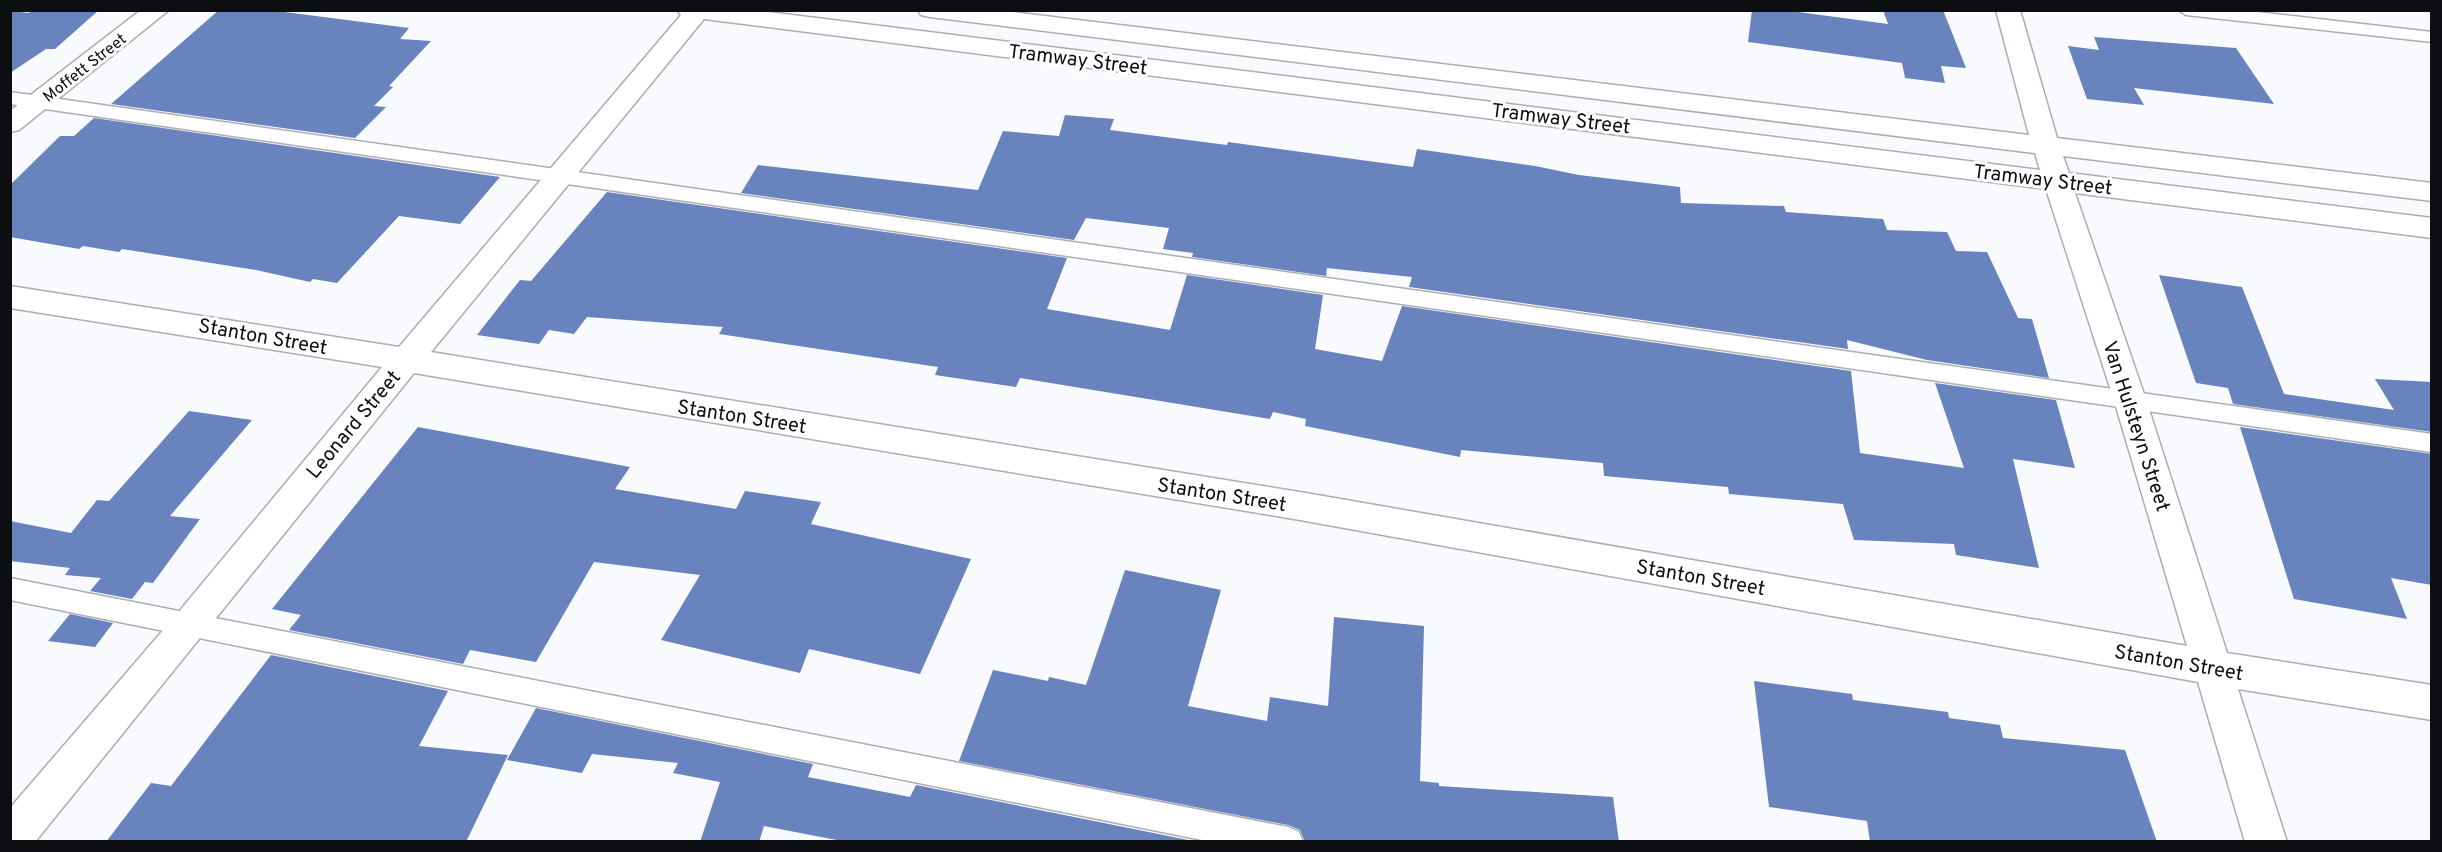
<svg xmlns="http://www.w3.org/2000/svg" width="2442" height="852" viewBox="0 0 2442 852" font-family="Overpass,sans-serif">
<rect width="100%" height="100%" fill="#f8fafe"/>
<!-- building -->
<path fill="#6883be" d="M31 10H99L55 49H46L10 73V11L29 13Z
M219 10H269L409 28 400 39 431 41 389 86 393 87 374 106 386 107 355 138 111 104Z
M1752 10H1783L1888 24 1883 10H1943L1966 68 1941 66 1945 83 1905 78 1902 63 1748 42Z
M2094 37 2236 48 2274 104 2134 88 2144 105 2087 99 2068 46 2099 50Z
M1065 115 1114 119 1110 130 1227 145 1228 142 1413 167 1417 149 1535 166 1579 175 1680 187 1681 203 1784 206 1786 212 1883 219 1887 230 1947 232 1956 251 1987 252 2018 318 2032 319 2049 378 1927 360 1847 340 1848 349 1409 287 1412 277 1327 268 1326 276 1192 257 1193 253 1163 249 1169 228 1086 218 1074 240 741 193 758 165 978 190 1003 131 1059 136Z
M94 118 500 177 460 224 399 216 337 283 313 279 310 282 256 270 122 249 119 252 83 246 79 249 10 237V185L60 136H74Z
M607 192 1067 258 1047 309 1170 330 1187 275 1323 295 1315 349 1382 361 1402 306 1851 371 1860 453 1964 468 1935 383 2056 400 2075 468 2013 459 2039 568 1956 555 1954 544 1854 540 1843 504 1729 494 1728 487 1604 476 1603 463 1461 450 1460 457 1305 426 1306 419 1273 412 1270 419 1020 378 1016 387 935 375 938 367 719 334 723 327 587 317 574 334 549 330 539 344 477 335 520 280 531 281Z
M2159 275 2242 287 2284 394 2394 410 2375 379 2432 382V432L2233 404 2228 388 2196 383Z
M189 411 252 420 170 516 200 519 153 583 145 582 132 599 90 591 101 578 65 575 70 568 10 561V521L71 533 97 500 109 501Z
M418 427 630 467 615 489 736 509 745 491 821 502 811 524 971 559 920 674 809 649 800 673 661 640 700 575 594 562 536 662 470 650 463 664 289 630 301 615 272 609Z
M2240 427 2432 454V585L2391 578 2407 619 2294 599Z
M1125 570 1221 590 1188 706 1267 721 1270 697 1328 706 1334 617 1424 626 1420 781 1439 783V786L1613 797 1619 842H1305L1300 830 1288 825 959 761 993 670 1048 681 1049 677 1086 685Z
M70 614 113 623 95 647 48 641Z
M271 655 448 691 419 746 508 755 466 842H106L151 783 171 786Z
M1754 681 1852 694 1853 700 1948 712 1949 718 2000 725 2003 738 2125 750 2157 842H1870L1867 821 1769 807Z
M536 708 813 764 808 777 910 797 916 785 1198 842H847L764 826 759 842H700L720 782 673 773 678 763 592 754 582 773 507 760Z"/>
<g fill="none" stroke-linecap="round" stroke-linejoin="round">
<defs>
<path id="service" d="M2178 10H2239L2432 32V42L2186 15Z
M10 92 2432 434V452L10 104Z
M10 578 1288 827 1299 832 1303 842H1212L10 600Z"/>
<path id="minor" d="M141 10H169L19 130 10 132V111Z
M677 10H752L2040 170 2035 153 930 17 921 15 918 10H995L2029 135 1996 10H2020L2057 138 2432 183V201L2063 156 2069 173 2432 218V238L2075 193 2146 400 2227 653 2432 685V720L2238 689 2287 842H2245L2198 682 1300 520 414 373 35 842H10V808L177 614 382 367 10 308V286L399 347 681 15ZM704 19 2046 189 2114 400 2187 646 1300 492 431 352Z"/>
</defs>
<!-- service casing -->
<use href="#service" stroke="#aaadb3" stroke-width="3"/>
<!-- minor casing -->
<use href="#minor" stroke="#aaadb3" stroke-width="3"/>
<!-- service -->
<use href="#service" fill="#fff" fill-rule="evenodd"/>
<!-- minor -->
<use href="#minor" fill="#fff" fill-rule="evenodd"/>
</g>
<g text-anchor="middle" stroke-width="6" stroke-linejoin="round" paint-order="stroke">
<!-- far-street labels -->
<g font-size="16" fill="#0d0e11" stroke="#fff">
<text transform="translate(84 67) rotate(-38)" y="6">Moffett Street</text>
</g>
<!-- street labels -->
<g font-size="20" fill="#0d0e11" stroke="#fff">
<text transform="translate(1078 59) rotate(7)" y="7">Tramway Street</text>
<text transform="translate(1561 118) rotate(7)" y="7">Tramway Street</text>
<text transform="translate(2043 179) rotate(7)" y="7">Tramway Street</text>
<text transform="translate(263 336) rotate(10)" y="7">Stanton Street</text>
<text transform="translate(742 416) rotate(9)" y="7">Stanton Street</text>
<text transform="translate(353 424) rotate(-50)" y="7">Leonard Street</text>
<text transform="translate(2137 426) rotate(72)" y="7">Van Hulsteyn Street</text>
<text transform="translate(1222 494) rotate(9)" y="7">Stanton Street</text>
<text transform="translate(1701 577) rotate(10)" y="7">Stanton Street</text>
<text transform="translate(2179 662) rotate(10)" y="7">Stanton Street</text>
</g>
</g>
<!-- border -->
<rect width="2442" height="852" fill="none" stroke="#0d0e11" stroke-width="24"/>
</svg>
